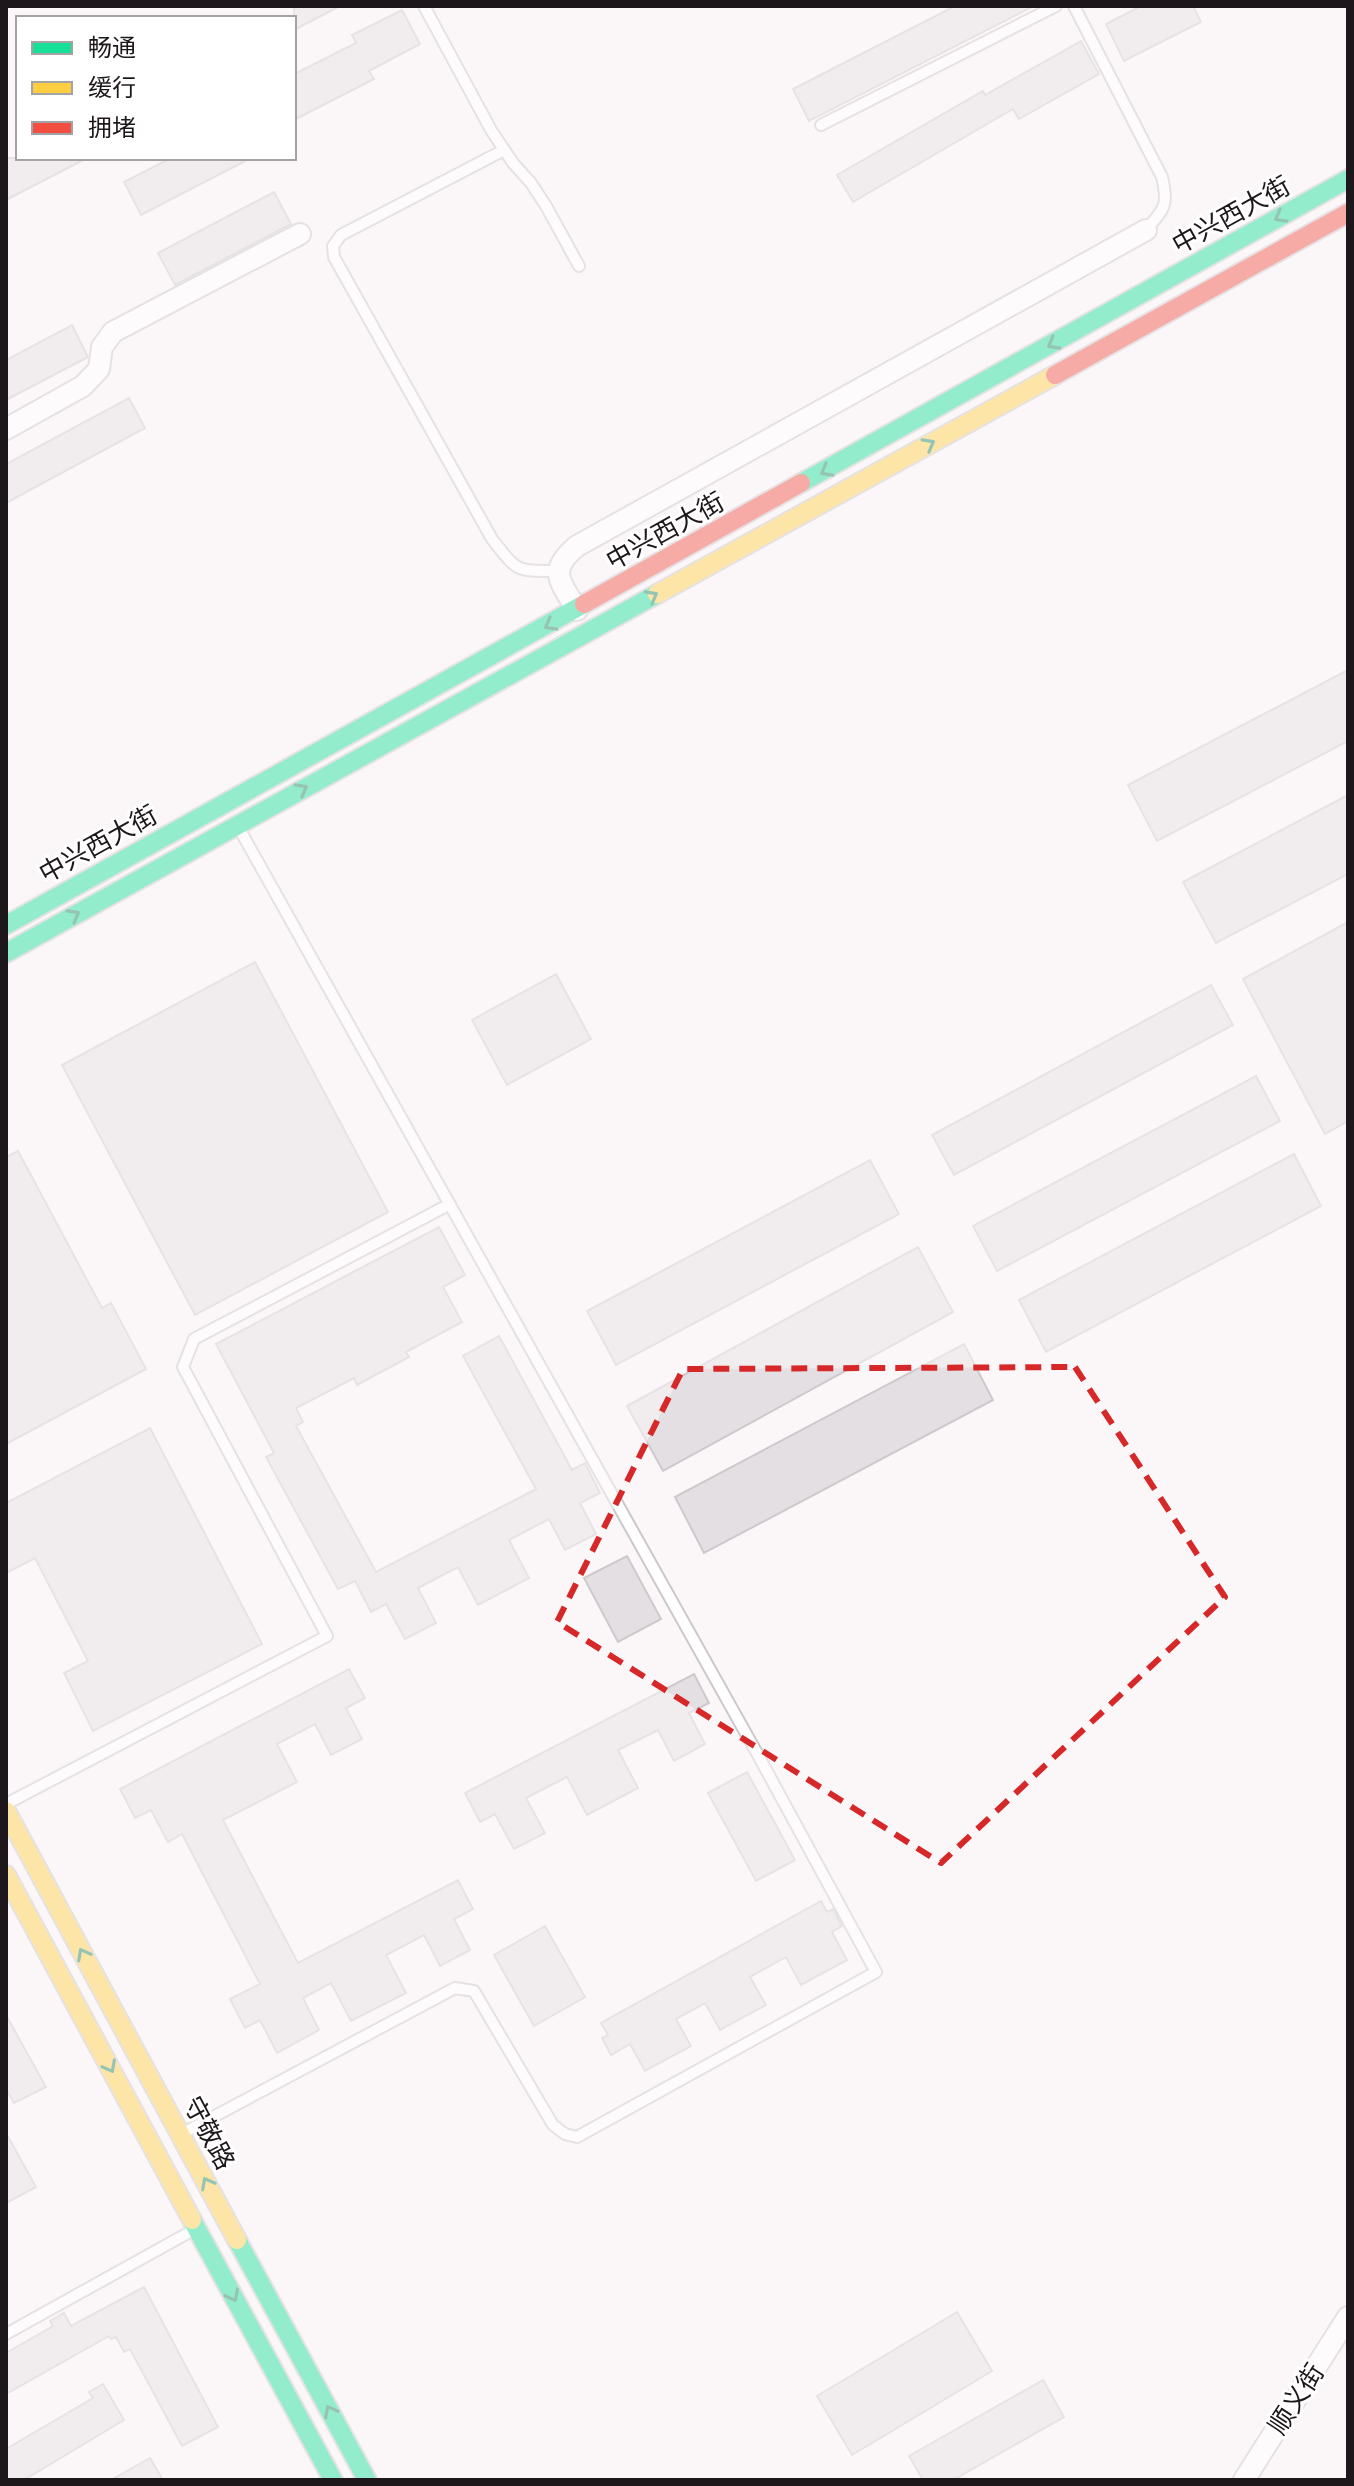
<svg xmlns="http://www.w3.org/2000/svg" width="1354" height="2486" viewBox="0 0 1354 2486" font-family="'DM Sans','Noto Sans SC',sans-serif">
<rect width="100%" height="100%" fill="#fbf7f9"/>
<!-- building -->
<path fill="#e4dfe2" stroke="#cec9cc" stroke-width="2" d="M294 6H340L294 30Z
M955 6H1034L809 121 793 89Z
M1141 6H1193L1201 22 1124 61 1106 24Z
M402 10 420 44 369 71 374 79 294 120V74L356 43 352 35Z
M1081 41 1099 74 1019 119 1013 109 853 202 837 175 983 91 985 95Z
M6 158H87L6 200Z
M171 158H251L141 215 124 182Z
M274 192 291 224 175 285 158 253Z
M72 325 88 357 6 400V360Z
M129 398 145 428 6 503V464Z
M1348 670V741L1157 841 1128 785Z
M1348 795V874L1216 943 1183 882Z
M1348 922V1121L1325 1134 1243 979Z
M255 962 388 1212 195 1315 62 1065Z
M556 974 591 1039 507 1085 472 1020Z
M1211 985 1233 1025 954 1175 932 1135Z
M1256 1076 1280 1121 997 1271 973 1226Z
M18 1151 102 1308 111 1303 146 1369 6 1444V1157Z
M1294 1154 1321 1206 1046 1352 1019 1300Z
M870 1160 899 1214 616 1365 587 1311Z
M439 1227 465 1275 443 1287 462 1322 406 1352 409 1357 357 1385 354 1378 296 1408 303 1422 296 1426 376 1572 536 1489 463 1356 499 1336 572 1470 585 1463 600 1493 580 1503 596 1534 565 1550 549 1519 509 1540 529 1578 478 1605 458 1567 418 1588 436 1623 405 1639 386 1604 371 1612 355 1581 338 1589 266 1457 274 1453 216 1344Z
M918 1247 953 1312 663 1471 627 1406Z
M964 1344 993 1400 704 1553 675 1497Z
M150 1428 262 1644 93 1731 64 1673 88 1661 35 1558 6 1573V1503Z
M627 1556 661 1619 618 1642 584 1578Z
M349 1669 365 1698 346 1708 362 1739 331 1755 315 1724 277 1744 297 1782 223 1820 298 1963 458 1880 473 1909 454 1919 470 1950 440 1966 424 1935 386 1955 406 1993 351 2021 331 1983 303 1998 319 2030 277 2053 260 2020 245 2028 230 1999 260 1984 182 1834 168 1842 151 1810 135 1818 120 1789Z
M694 1674 709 1703 689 1713 705 1744 674 1761 658 1730 618 1750 638 1788 587 1815 567 1777 526 1798 545 1833 514 1849 495 1814 480 1822 465 1793Z
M747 1772 795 1860 756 1881 708 1793Z
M821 1901 827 1912 833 1909 842 1926 832 1932 847 1960 801 1985 786 1957 750 1977 766 2005 720 2030 705 2003 676 2019 691 2046 645 2071 630 2044 611 2055 602 2038 608 2035 601 2023Z
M545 1926 585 1997 534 2026 494 1955Z
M6 2015 46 2087 14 2103 6 2089Z
M6 2133 36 2187 6 2203Z
M144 2287 218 2427 182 2446 130 2349 124 2352 116 2337 111 2339 109 2336 6 2394V2353L53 2326 50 2321 64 2313 71 2326Z
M957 2312 992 2371 852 2455 817 2396Z
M1043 2380 1064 2417 953 2480H923L909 2456Z
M103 2384 124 2420 24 2480H6V2449L93 2398 89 2392Z
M150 2458 163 2480H111Z"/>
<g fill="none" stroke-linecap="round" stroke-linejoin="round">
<defs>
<path id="lane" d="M424 6 491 130 513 163 531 183 546 206 579 266
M1074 6 1162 177C1169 206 1164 209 1146 230
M821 125 1056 6
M504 150 341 235 333 246 334 257 492 539C518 572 515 571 557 571
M6 1804 327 1636 183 1367 194 1339 450 1204
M183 2133 455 1988 474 1991 553 2125 565 2134 577 2137 876 1972 758 1755 240 830
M6 2334 197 2228"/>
<path id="street" d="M6 429 83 386 99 369 102 347 113 332 300 234
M577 610C560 581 547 571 577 546L1146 230
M1244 2480 1348 2317"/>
<path id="fast" d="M801 483 1348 179
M6 925 584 604
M6 953 657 594
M192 2220 333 2480
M237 2240 367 2480"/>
<path id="slow" d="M657 594 1055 375
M6 1811 237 2240
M6 1875 192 2220"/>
<path id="jam" d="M1055 375 1348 213
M584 604 801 483"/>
</defs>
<!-- lane casing -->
<use href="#lane" stroke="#ccc7ca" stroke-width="14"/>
<!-- street casing -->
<use href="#street" stroke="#ccc7ca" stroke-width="24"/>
<!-- fast casing -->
<use href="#fast" stroke="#ccc7ca" stroke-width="22"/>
<!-- slow casing -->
<use href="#slow" stroke="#ccc7ca" stroke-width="22"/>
<!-- jam casing -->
<use href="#jam" stroke="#ccc7ca" stroke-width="22"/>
<!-- lane -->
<use href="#lane" stroke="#fefefe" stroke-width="10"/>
<!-- street -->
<use href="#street" stroke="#fefefe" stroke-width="20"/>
<!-- fast -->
<use href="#fast" stroke="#16e098" stroke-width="18"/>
<!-- slow -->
<use href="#slow" stroke="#ffcf43" stroke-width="18"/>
<!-- jam -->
<use href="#jam" stroke="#f24e42" stroke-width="18"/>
</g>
<!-- one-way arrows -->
<defs><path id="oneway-chevron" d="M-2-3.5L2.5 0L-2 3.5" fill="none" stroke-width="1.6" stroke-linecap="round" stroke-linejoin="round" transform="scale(2)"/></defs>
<g stroke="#198660">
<use href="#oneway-chevron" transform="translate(1280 217) rotate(151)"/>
<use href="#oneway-chevron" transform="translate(1053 344) rotate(151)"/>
<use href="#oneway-chevron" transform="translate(929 444) rotate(-29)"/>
<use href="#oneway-chevron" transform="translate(826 471) rotate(151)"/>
<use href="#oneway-chevron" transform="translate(652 596) rotate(-29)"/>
<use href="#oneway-chevron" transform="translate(550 625) rotate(151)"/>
<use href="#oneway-chevron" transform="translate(302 789) rotate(-29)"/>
<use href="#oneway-chevron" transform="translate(74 915) rotate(-29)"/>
<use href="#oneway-chevron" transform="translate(83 1954) rotate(-118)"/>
<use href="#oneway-chevron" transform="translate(110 2067) rotate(62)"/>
<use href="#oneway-chevron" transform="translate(207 2183) rotate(-118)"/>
<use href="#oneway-chevron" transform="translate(233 2296) rotate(62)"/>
<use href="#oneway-chevron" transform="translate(330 2411) rotate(-118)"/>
</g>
<!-- marked area -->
<path d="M0 0H1354V2486H0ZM1075 1367 1225 1597 941 1863 557 1622 683 1369Z" fill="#fbf7f9" fill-opacity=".55" fill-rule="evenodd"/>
<path fill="none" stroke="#d62828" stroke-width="6" stroke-dasharray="16 10" stroke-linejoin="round" d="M1075 1367 1225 1597 941 1863 557 1622 683 1369Z"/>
<g text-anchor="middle" stroke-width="6" stroke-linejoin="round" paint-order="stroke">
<!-- street labels -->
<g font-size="26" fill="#1d171b" stroke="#fff">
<text transform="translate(1231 215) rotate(-29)" y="9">中兴西大街</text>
<text transform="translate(665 531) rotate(-29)" y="9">中兴西大街</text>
<text transform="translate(98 844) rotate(-29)" y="9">中兴西大街</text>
<text transform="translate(209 2133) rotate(62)" y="9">守敬路</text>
<text transform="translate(1296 2399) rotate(-57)" y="9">顺义街</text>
</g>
</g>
<!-- border -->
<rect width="1354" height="2486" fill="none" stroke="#1d171b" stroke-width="16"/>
<!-- legend -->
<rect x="16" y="16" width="280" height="144" fill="#ffffff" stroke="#a5a2a4" stroke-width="2"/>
<rect x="32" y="42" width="40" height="12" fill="#16e098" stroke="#a5a2a4" stroke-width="2"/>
<text x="88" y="56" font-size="24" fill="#1d171b">畅通</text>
<rect x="32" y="82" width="40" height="12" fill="#ffcf43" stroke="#a5a2a4" stroke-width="2"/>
<text x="88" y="96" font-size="24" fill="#1d171b">缓行</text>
<rect x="32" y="122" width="40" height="12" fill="#f24e42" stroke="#a5a2a4" stroke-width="2"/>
<text x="88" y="136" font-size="24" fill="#1d171b">拥堵</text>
</svg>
